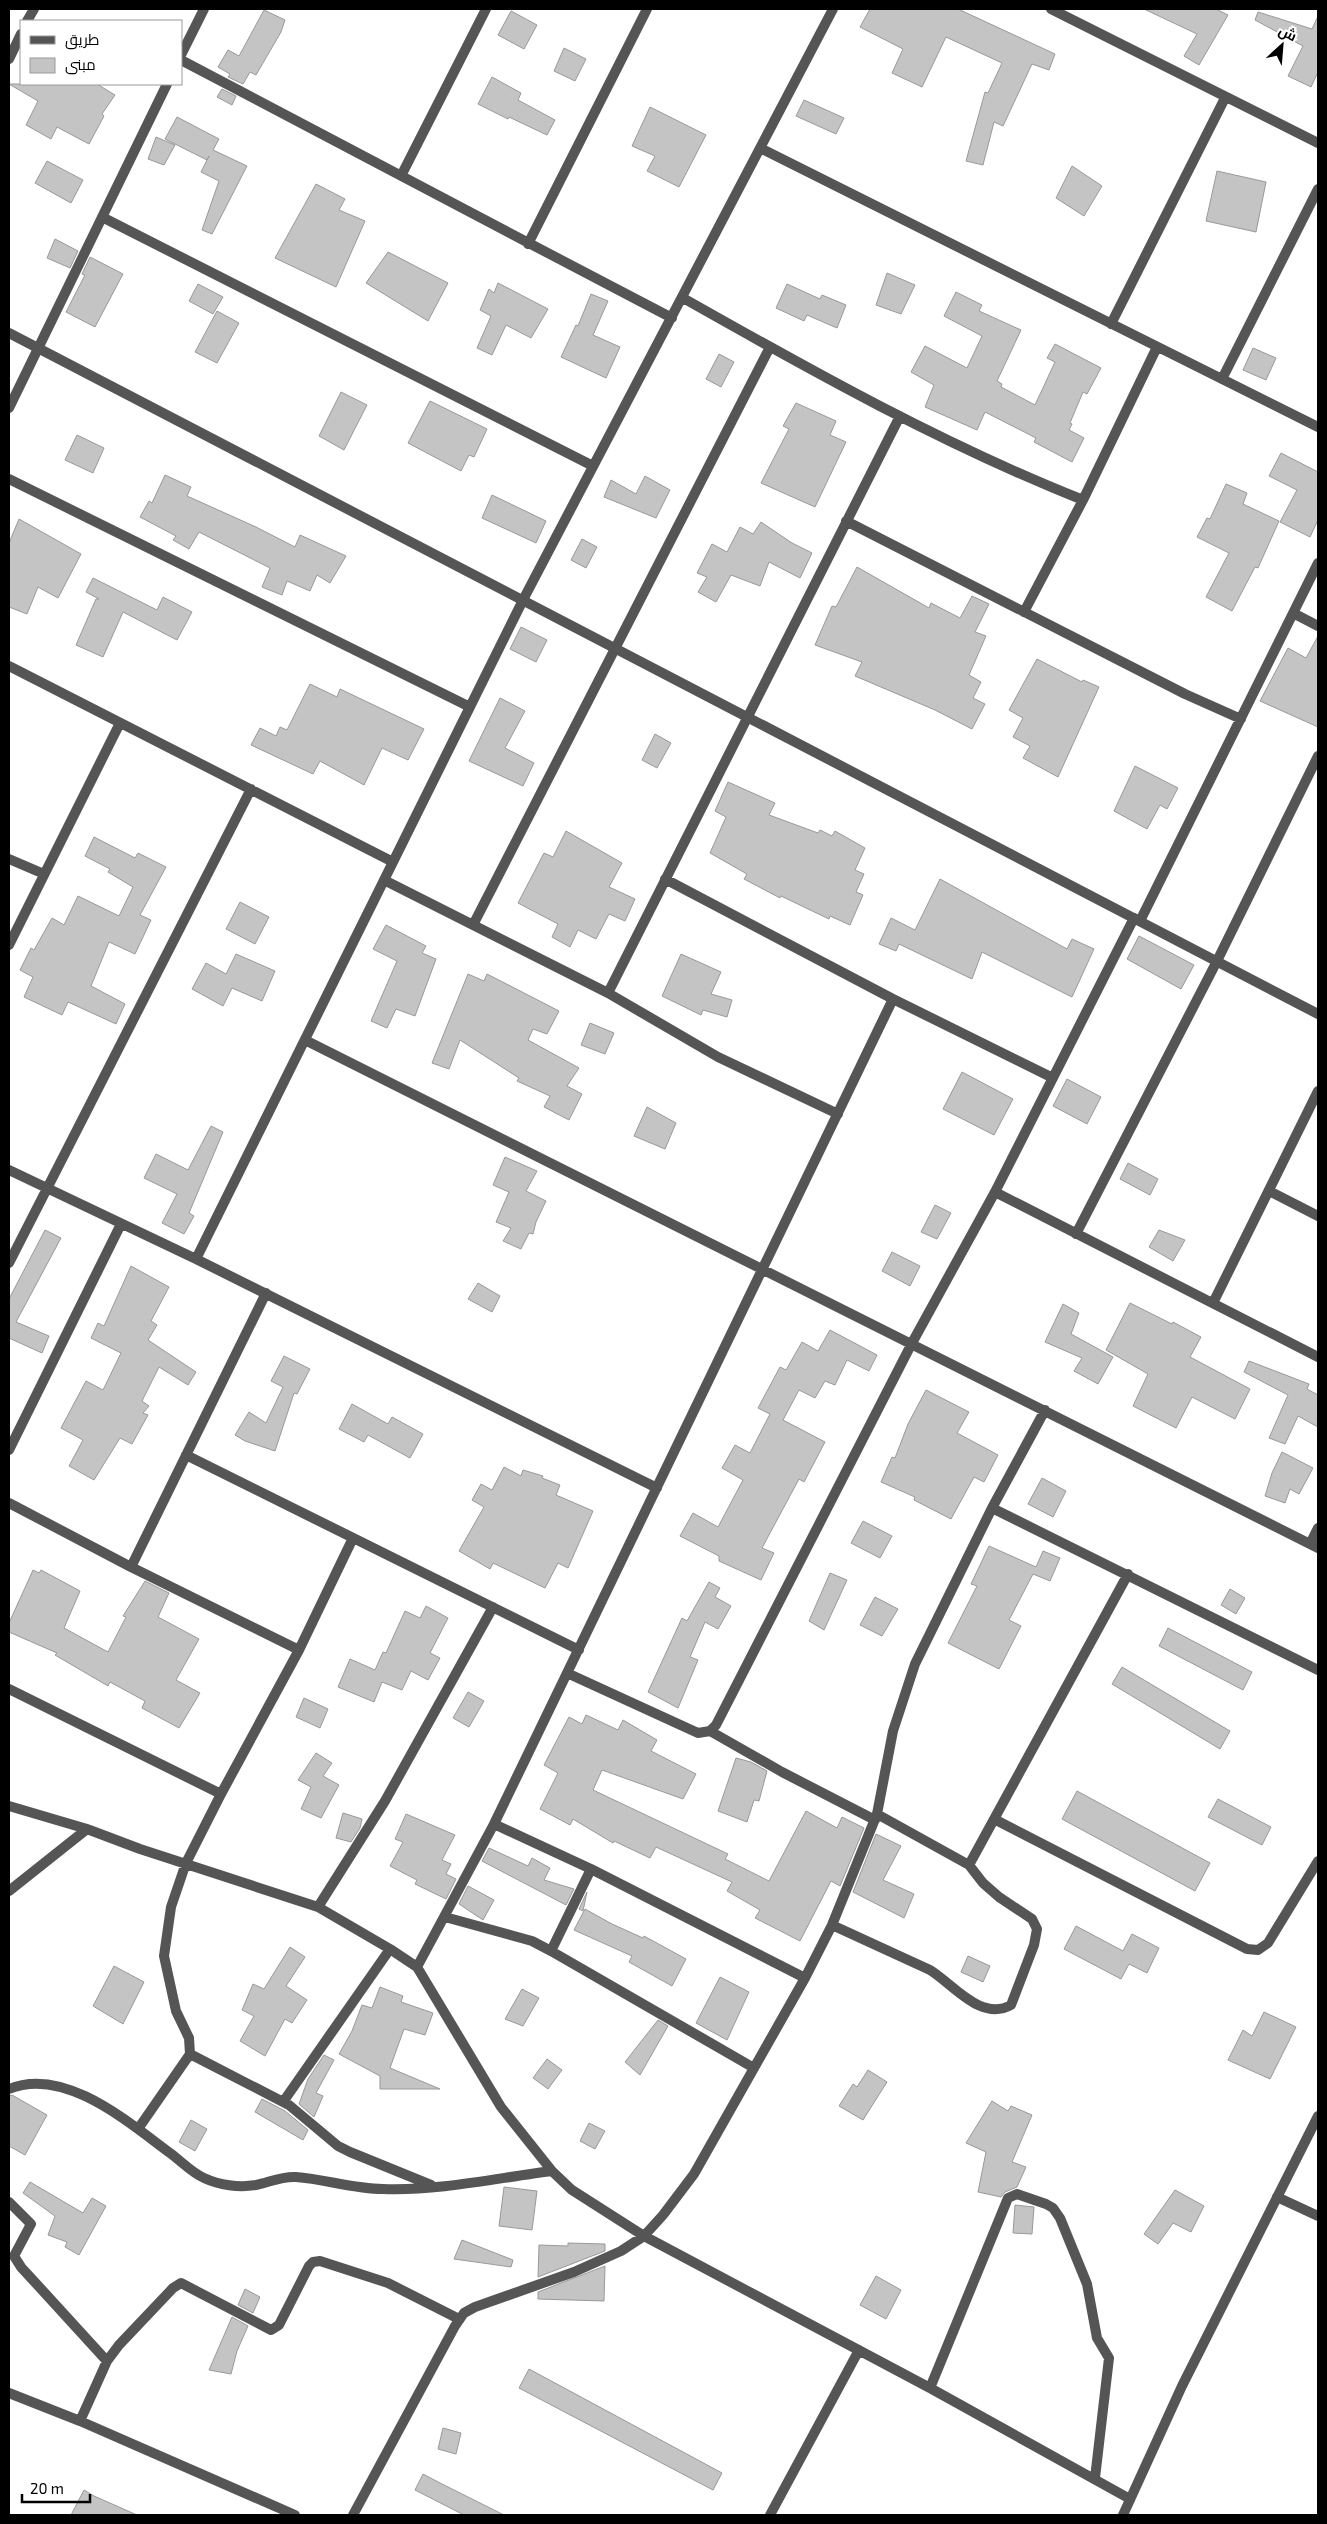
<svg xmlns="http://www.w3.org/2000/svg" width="1327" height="2524" viewBox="0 0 1327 2524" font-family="'Exo 2',Cairo,sans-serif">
<rect width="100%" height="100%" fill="#fff"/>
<!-- building -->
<path fill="#c4c4c4" stroke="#999" d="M870 9H958L1055 54 1049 70 1032 64 1003 126 994 122 983 165 966 161 985 92 988 93 1002 63 946 37 922 87 892 73 903 49 860 27Z
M1144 9H1216L1228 15 1199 65 1184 56 1197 34Z
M264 10 285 20 281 32 256 75 250 72 243 84 228 77 230 74 218 67 228 50 239 56Z
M511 11 537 25 524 49 498 35Z
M1258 12 1312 29 1318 16V72L1311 87 1288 76 1303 46 1255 20Z
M564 48 586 59 575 81 554 71Z
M492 77 521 93 518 100 555 120 547 135 509 117 508 119 478 104Z
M9 84H97L115 95 102 114 104 116 89 144 57 127 51 139 26 125 38 101Z
M222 89 236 96 232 105 217 97Z
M804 100 844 118 836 134 796 116Z
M650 107 706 135 679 187 647 171 655 156 632 146Z
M177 117 219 139 213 150 247 166 212 234 202 230 219 181 201 172 209 156 207 160 165 139Z
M156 137 175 145 164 165 148 159Z
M47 161 83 180 71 203 35 183Z
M1072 166 1102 186 1084 216 1056 198Z
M1217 171 1266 182 1256 232 1206 221Z
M316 184 345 199 339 210 365 221 336 287 275 258Z
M55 239 78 251 70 268 47 258Z
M388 252 448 283 428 321 366 283Z
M90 257 123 274 95 327 66 312 85 275 82 274Z
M887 273 915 285 901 314 876 305Z
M498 283 548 309 531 338 506 325 492 355 477 348 491 316 480 310 489 289 494 293Z
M198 284 223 297 213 314 189 301Z
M787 284 820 299 822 295 846 305 837 328 807 315 804 321 776 308Z
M956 292 982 305 979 311 1021 330 997 381 1002 384 1001 387 1035 405 1055 362 1047 358 1055 344 1101 368 1087 394 1083 392 1070 423 1072 424 1069 430 1084 438 1072 462 1034 442 1036 438 985 412 977 430 925 407 934 385 911 372 925 346 967 368 982 336 944 316Z
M591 294 608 301 593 335 620 347 606 378 561 357 576 325 578 326Z
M217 311 239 323 217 363 195 352Z
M1253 348 1276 358 1266 380 1243 370Z
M719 354 734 362 721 387 706 379Z
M341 392 367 405 344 450 319 436Z
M430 401 487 429 474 457 469 455 461 471 408 443Z
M796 403 836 421 830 435 846 442 815 507 761 483 789 429 783 426Z
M77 435 104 448 93 473 65 460Z
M1281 453 1318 472V520L1310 537 1280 522 1297 490 1269 476Z
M165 475 191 487 187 496 256 527 295 547 300 535 346 556 330 583 317 575 310 591 287 581 282 595 262 587 270 568 199 532 189 549 173 540 176 536 140 517 149 501 152 503Z
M645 476 670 490 656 518 604 497 611 480 636 494Z
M1226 484 1247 493 1243 504 1279 521 1258 568 1255 567 1232 611 1206 597 1229 553 1197 537 1207 518 1210 519Z
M492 495 546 521 536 543 482 518Z
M19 519 81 554 58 598 38 587 27 614 9 607V543Z
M761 522 792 543 812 553 800 578 769 562 760 586 731 575 716 602 698 592 707 577 697 573 712 544 727 552 740 527 753 534Z
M582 539 597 547 586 568 571 560Z
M857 567 929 608 931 603 960 618 972 596 989 604 975 632 986 636 969 675 981 682 973 698 985 704 972 729 935 710 855 676 862 662 815 645 832 606 836 607Z
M93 578 157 610 163 597 192 612 177 640 123 612 103 657 76 645 96 599H99L86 592Z
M521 627 547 640 536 662 510 649Z
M1318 636V727L1260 701 1288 648 1306 658Z
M1037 659 1082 682 1083 680 1099 687 1058 777 1023 758 1030 746 1013 737 1023 718 1009 710Z
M310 684 337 697 340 689 424 729 408 760 382 748 364 785 320 761 313 774 251 745 260 728 276 736 280 727 287 730Z
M500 698 525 711 505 748 534 763 523 786 469 761Z
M655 734 671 743 657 768 642 760Z
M1135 766 1178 788 1167 809 1160 805 1147 829 1114 811Z
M728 782 775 803 769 815 818 833 820 830 832 836 835 831 865 848 855 870 864 874 856 892 863 895 850 925 830 916 829 919 781 896 780 898 744 879 747 874 710 853 726 817 715 811Z
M566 831 622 863 609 887 635 899 625 921 609 914 596 939 578 930 570 947 552 937 558 924 518 903 544 853 553 857Z
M94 837 135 858 138 853 166 867 140 915 151 920 135 954 109 942 91 986 125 1004 116 1024 68 1002 62 1015 24 997 33 977 20 970 31 948 34 950 52 918 64 925 78 896 119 916 133 887 108 872 110 869 85 856Z
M940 879 1067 949 1072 939 1094 949 1072 997 982 952 972 979 899 944 896 951 879 944 891 918 915 930Z
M240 902 269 917 255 944 226 929Z
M386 925 426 946 422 953 436 959 415 1016 396 1009 387 1028 371 1021 397 961 373 949Z
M1139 936 1194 965 1181 989 1127 959Z
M236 954 275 971 262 1001 232 988 223 1006 192 989 206 963 226 974Z
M681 954 721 972 711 994 732 1000 727 1017 703 1010 701 1015 662 996Z
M468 974 484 981 487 974 559 1011 547 1034 533 1029 528 1040 579 1068 567 1086 582 1094 569 1120 544 1107 550 1096 517 1081 519 1078 460 1040 449 1069 432 1063Z
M590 1023 614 1033 605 1054 581 1045Z
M962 1072 1013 1099 994 1135 943 1109Z
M1067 1079 1101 1097 1087 1124 1053 1106Z
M647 1107 676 1123 665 1149 634 1136Z
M211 1126 223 1132 189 1213 194 1216 184 1234 162 1223 177 1194 144 1178 156 1154 188 1170Z
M505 1157 537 1171 526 1191 546 1201 536 1222 533 1234 529 1233 521 1249 503 1241 511 1228 496 1222 509 1192 493 1185Z
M1128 1163 1158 1179 1150 1195 1120 1179Z
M935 1205 951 1213 937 1239 921 1232Z
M45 1230 61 1238 16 1322 49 1336 42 1353 9 1338V1299Z
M1159 1230 1185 1240 1173 1261 1149 1247Z
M892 1252 920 1266 910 1286 882 1271Z
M131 1266 169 1287 151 1321 157 1325 148 1340 196 1372 188 1385 159 1367 142 1401 149 1406 143 1413 148 1415 132 1444 120 1438 94 1480 69 1466 83 1440 61 1428 86 1381 103 1390 121 1353 91 1338 98 1323 104 1326Z
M478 1283 500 1296 492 1312 468 1299Z
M1130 1303 1172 1324 1173 1322 1201 1337 1190 1357 1250 1389 1235 1419 1192 1397 1176 1428 1133 1406 1148 1374 1106 1350Z
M1063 1304 1079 1313 1071 1334 1113 1357 1098 1384 1074 1371 1082 1358 1045 1342Z
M830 1330 877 1355 869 1371 847 1360 835 1385 825 1381 815 1398 799 1390 783 1420 825 1442 804 1482 799 1479 762 1548 774 1553 761 1580 719 1561V1556L680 1536 693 1513 718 1527 743 1480 722 1468 735 1445 750 1453 770 1414 758 1408 780 1367 786 1370 802 1342 818 1351Z
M284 1356 310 1369 297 1394 294 1393 275 1451 245 1441 235 1435 249 1412 266 1423 283 1387 271 1381Z
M1249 1361 1309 1384 1307 1389 1318 1395V1427L1298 1416 1285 1444 1269 1438 1288 1395 1244 1372Z
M926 1390 969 1412 957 1433 998 1455 984 1482 974 1477 951 1519 914 1500 915 1497 881 1482 892 1457 895 1458 908 1424Z
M352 1404 388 1424 392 1417 423 1434 410 1458 368 1435 364 1442 339 1429Z
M1282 1452 1313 1468 1299 1494 1290 1489 1285 1503 1265 1496 1272 1473Z
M504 1467 521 1476 523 1470 543 1476 542 1478 560 1485 556 1495 593 1511 568 1568 558 1563 545 1588 493 1563 490 1569 459 1551 484 1507 472 1500 481 1484 492 1490Z
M1042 1478 1066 1491 1053 1517 1028 1504Z
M863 1521 892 1536 880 1558 851 1543Z
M989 1546 1036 1567 1043 1551 1060 1558 1050 1581 1033 1574 1009 1620 1021 1626 999 1669 948 1643 977 1586 971 1584Z
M33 1570 39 1573 41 1570 80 1591 64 1628 108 1652 126 1617 123 1616 145 1581 169 1593 158 1617 199 1639 176 1680 200 1693 179 1728 142 1708 145 1701 110 1682 108 1686 55 1655 57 1653 9 1632V1623Z
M830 1573 847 1580 824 1630 809 1621Z
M709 1582 720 1588 715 1597 731 1606 718 1629 705 1622 690 1657 698 1660 678 1708 648 1692 682 1618 687 1621Z
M1230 1589 1245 1598 1236 1614 1221 1605Z
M875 1597 898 1609 882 1636 860 1625Z
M426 1606 448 1618 430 1653 440 1658 428 1680 411 1671 402 1690 382 1682 374 1702 338 1687 350 1659 375 1670 383 1652 386 1653 405 1611 420 1618Z
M1168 1628 1252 1672 1243 1690 1159 1646Z
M1122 1667 1230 1731 1220 1749 1112 1684Z
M468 1692 484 1701 469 1727 453 1718Z
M304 1698 328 1709 320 1728 296 1717Z
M586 1715 618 1730 623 1720 657 1740 651 1751 696 1774 683 1799 602 1770 593 1790 728 1854 725 1859 769 1881 806 1811 837 1828 842 1817 864 1828 840 1886 831 1881 800 1941 755 1918 760 1910 727 1891 732 1882 656 1847 650 1858 614 1841 613 1843 573 1819 570 1825 540 1809 558 1773 544 1765 569 1717 582 1724Z
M316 1753 332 1763 323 1776 339 1785 321 1818 301 1809 311 1787 298 1780Z
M736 1758 751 1762 767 1771 759 1801 754 1800 747 1822 718 1811Z
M1077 1791 1210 1863 1195 1891 1062 1819Z
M1218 1799 1271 1827 1262 1845 1208 1817Z
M343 1813 362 1819 360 1828 351 1842 336 1838Z
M406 1814 455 1835 442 1860 451 1864 446 1874 456 1879 446 1899 415 1884 417 1880 390 1866 403 1842 395 1839Z
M876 1834 901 1846 883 1880 914 1894 904 1918 853 1892Z
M489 1848 528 1866 532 1858 550 1868 544 1880 574 1889 566 1905 482 1861Z
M468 1886 494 1900 483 1920 459 1904Z
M587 1892 583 1911 579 1909Z
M585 1909 612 1924 643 1938 644 1936 686 1959 672 1986 629 1962 632 1956 574 1930Z
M1076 1926 1123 1951 1132 1934 1159 1948 1147 1973 1129 1964 1121 1979 1064 1949Z
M290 1947 305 1957 286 1986 307 2000 292 2023 285 2019 265 2056 240 2041 254 2016 242 2010 253 1984 264 1989Z
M968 1956 990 1966 983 1982 961 1972Z
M114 1966 144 1982 123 2024 93 2006Z
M720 1977 749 1992 727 2040 696 2023Z
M380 1987 403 1996 401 2002 433 2013 425 2035 404 2029 390 2068 440 2089H380V2076L339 2054 352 2031 362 2005 372 2008Z
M522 1989 539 1998 523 2026 505 2019Z
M1264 2012 1296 2027 1270 2079 1228 2060 1243 2030 1252 2036Z
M658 2020 668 2026 640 2075 625 2062Z
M324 2055 334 2060 316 2093 323 2096 314 2117 299 2104 308 2079Z
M547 2059 562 2070 548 2089 533 2078Z
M868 2070 887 2082 863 2120 839 2106 853 2084 857 2087Z
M12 2095 47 2115 25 2155 9 2146V2096Z
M262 2099 285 2111 308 2130 303 2140 255 2112Z
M992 2101 1008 2111 1011 2106 1032 2115 1012 2162 1026 2167 1017 2187 1005 2192 1001 2197 978 2192 986 2152 966 2143Z
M191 2120 207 2129 195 2151 179 2142Z
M589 2123 605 2131 595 2149 580 2141Z
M30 2182 83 2213 92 2198 106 2206 79 2255 65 2247 67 2242 48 2235 55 2216 23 2193Z
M504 2187 537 2191 532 2230 499 2226Z
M1175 2190 1204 2206 1191 2232 1173 2223 1158 2244 1144 2234Z
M1015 2205 1034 2207 1032 2234 1013 2233Z
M462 2240 513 2260 511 2267 454 2259Z
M568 2243 605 2244V2251L538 2277 539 2245 568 2246Z
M605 2266 604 2301 538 2299V2292Z
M876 2276 901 2290 886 2319 860 2305Z
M245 2289 260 2297 253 2313 238 2305Z
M232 2317 248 2326 237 2351 231 2374 209 2370Z
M529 2369 722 2473 713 2490 519 2388Z
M443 2428 461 2433 456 2454 438 2449Z
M423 2474 440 2483 504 2515H464L415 2490Z
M84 2490 94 2496 137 2515H71Z"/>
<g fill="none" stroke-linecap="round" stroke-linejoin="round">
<!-- minor -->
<path stroke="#555" stroke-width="10" d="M1051 9 1318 143
M27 21 34 9
M181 55 204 9
M9 59 21 34
M181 60C346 145 508 233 672 318
M760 148 1318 427
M402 174 486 9
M102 217 593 466
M528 244 647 9
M683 298C812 371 944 445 1083 500
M1111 324 1225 98
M1222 379 1318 189
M9 408 167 84
M9 479 470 707
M846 521 1185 694 1241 719
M1024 612 1083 500 1157 347
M1293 613 1318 626
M9 666 393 862
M9 859 44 874
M665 879 893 999 1053 1078
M384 880 608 993 718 1057 838 1114
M1140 921 1318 563
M473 925 770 347
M9 945 120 723
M608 993 900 416
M305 1040 1318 1548
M9 1170 196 1259 657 1488
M1269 1191 1318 1216
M995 1192 1318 1357
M1076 1234 1217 961 1318 756
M196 1259 523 600 833 9
M9 1263 251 789
M1213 1303 1318 1091
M9 1450 121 1224
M186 1455 579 1650
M9 1503 131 1567 299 1650
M992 1508 1318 1670
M1310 1544 1318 1528
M131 1567 266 1293
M567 1673 698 1733 710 1731 716 1725 912 1343 995 1192 1134 918
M9 1689 221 1794
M710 1731 782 1772 875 1820
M9 1806 87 1829 140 1849 318 1907 390 1949 417 1967 501 2107 552 2171 572 2190 644 2236 930 2388 1130 2499
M994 1819 1247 1949 1258 1950 1268 1943 1318 1861
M494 1824 591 1869 805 1978
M969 1865 1128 1574
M591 1869 551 1951 754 2068
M9 1891 87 1829
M318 1907 385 1801 493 1607
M445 1917 532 1941 551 1951
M832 1925 930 1970C953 1984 981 2022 1011 2005L1034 1945 1037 1929 1032 1919 999 1897 983 1883 969 1865 877 1814
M417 1967 494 1824 893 999
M190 2054 289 2105 338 2146 350 2152 431 2185
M9 2089C64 2066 128 2122 170 2153 181 2161 192 2173 204 2178 219 2185 239 2188 256 2185 270 2182 282 2176 296 2177 325 2179 353 2189 383 2189 439 2191 497 2178 552 2171
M283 2102 390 1949
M138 2129 190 2054 189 2038 176 2011 164 1956 171 1907 186 1863 221 1794 299 1650 353 1538
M1277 2197 1318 2216
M9 2202 31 2224 14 2256 21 2267 107 2361
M930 2388 1008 2198 1017 2194 1046 2204 1053 2208 1060 2218 1087 2284 1097 2338 1109 2358 1095 2478
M9 2393 80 2421 295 2515
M80 2421 107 2361 119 2345 173 2288 181 2283 271 2330 279 2325 309 2266 313 2262 320 2261 388 2283 459 2319
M353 2515 455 2326 464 2313 475 2307 574 2272 621 2251 644 2236 663 2215 694 2174 805 1978 832 1925 877 1814 893 1731 915 1664 992 1508 1045 1410
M770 2515 859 2350"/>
<!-- tertiary -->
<path stroke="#555" stroke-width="10" d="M9 333 1318 1014
M1123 2515 1182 2386 1318 2116"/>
</g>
<!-- border -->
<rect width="1327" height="2524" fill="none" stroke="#000000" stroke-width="20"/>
<!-- legend -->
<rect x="20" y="20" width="162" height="65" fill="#ffffff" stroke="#999999"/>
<rect x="30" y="36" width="25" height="8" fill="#555555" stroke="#999999"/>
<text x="65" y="45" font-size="15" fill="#000000">طريق</text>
<rect x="30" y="58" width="25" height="15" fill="#c4c4c4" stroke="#999999"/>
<text x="65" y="70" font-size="15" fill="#000000">مبنى</text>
<!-- north arrow -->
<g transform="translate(1282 45) rotate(26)" stroke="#ffffff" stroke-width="4" paint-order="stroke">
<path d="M0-4L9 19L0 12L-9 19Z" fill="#000000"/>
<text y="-8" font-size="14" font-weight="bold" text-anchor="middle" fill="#000000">ش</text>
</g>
<!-- scale -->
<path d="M22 2494v8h68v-8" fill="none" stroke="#000000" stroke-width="2.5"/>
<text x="30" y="2494" font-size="15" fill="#000000" stroke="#ffffff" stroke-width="4" paint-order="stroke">20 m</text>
</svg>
